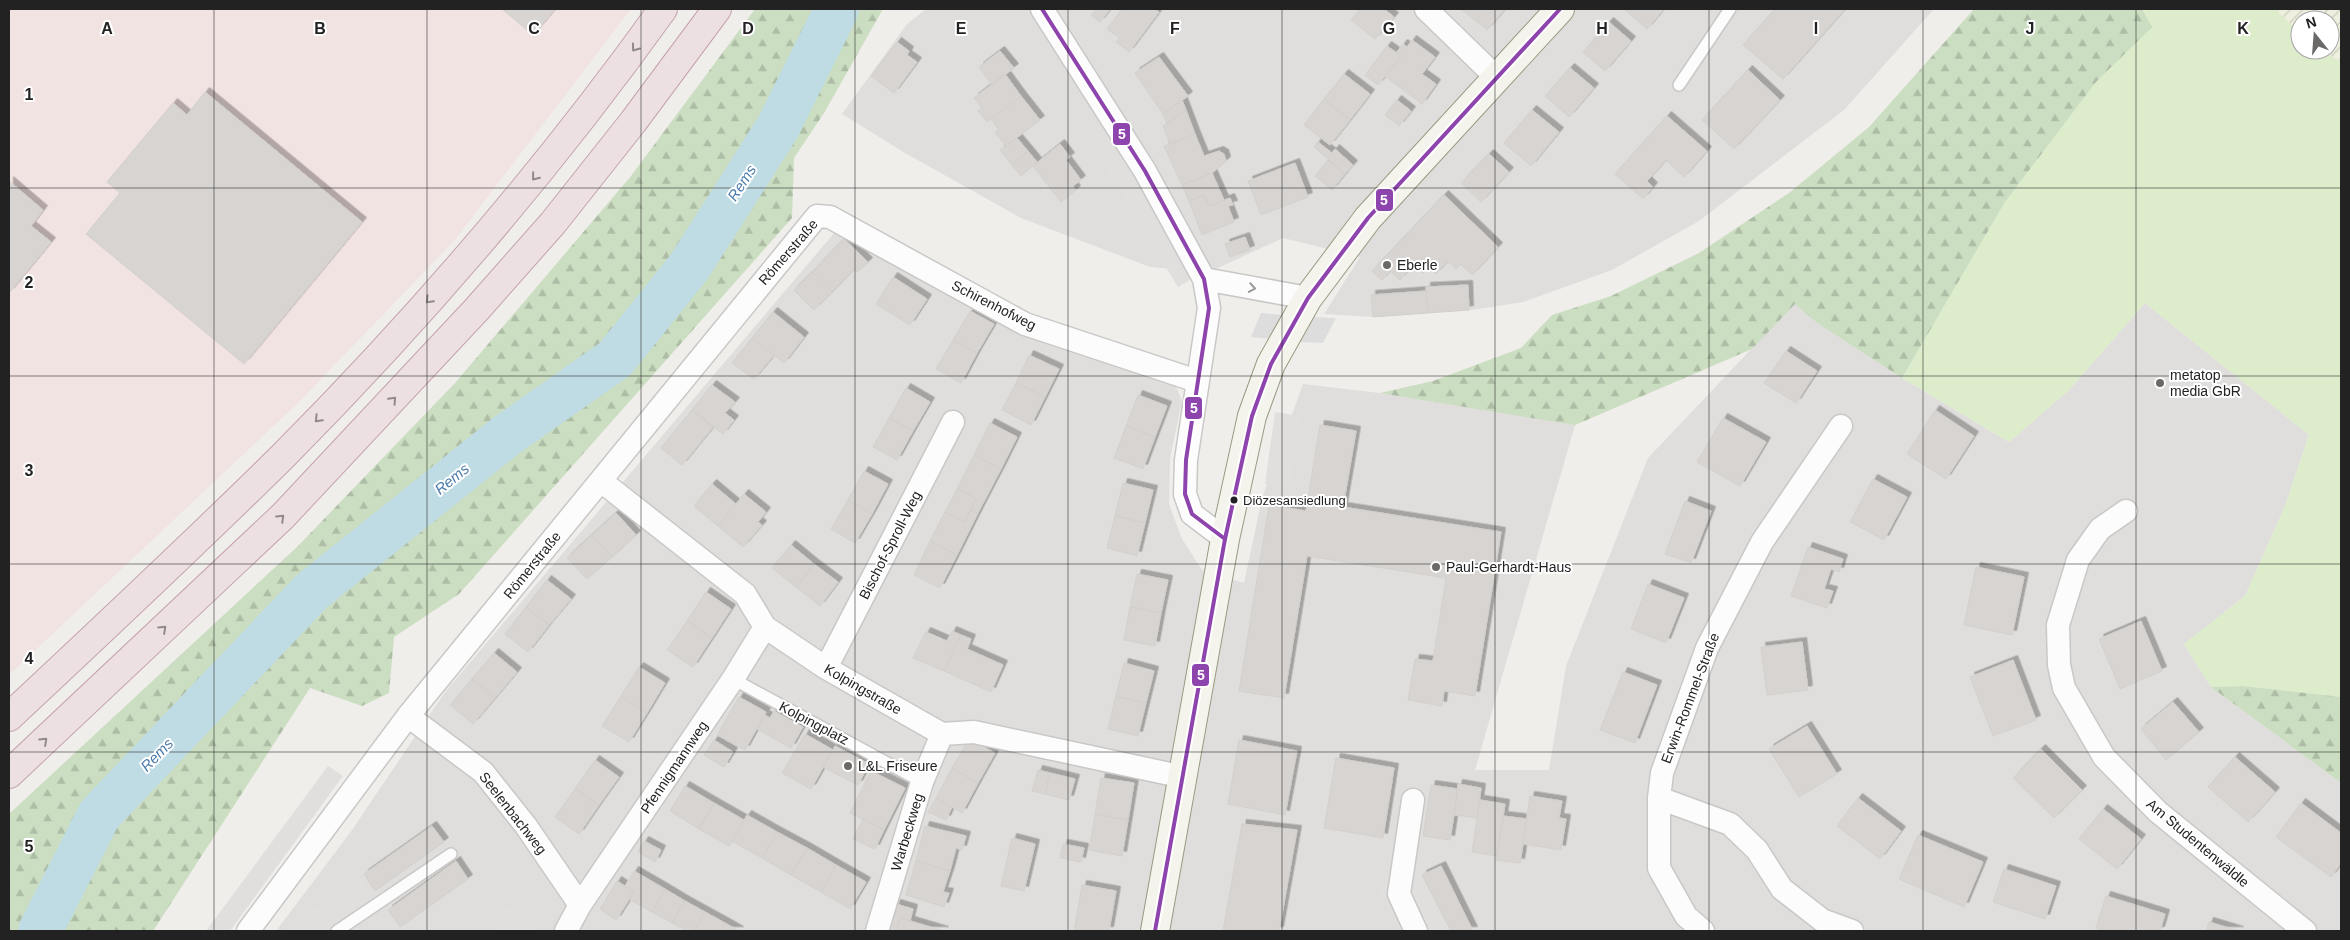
<svg xmlns="http://www.w3.org/2000/svg" width="2350" height="940" viewBox="0 0 2350 940" font-family="Arial,sans-serif">
<defs>
<pattern id="farmland-furrows" width="10" height="10" patternUnits="userSpaceOnUse" patternTransform="scale(1.25)"><rect width="10" height="10" fill="#efefdf"/><path d="M-1 1l2-2M0 10L10 0M9 11l2-2" fill="none" stroke="#cdcdbf"/></pattern>
<pattern id="forest-firs" width="22" height="20" patternUnits="userSpaceOnUse" patternTransform="scale(1.25)"><rect width="22" height="20" fill="#cbdec1"/><path d="M5 1l3.5 6h-7zM16 11l3.5 6h-7z" fill="#aebea6"/></pattern>
<filter id="shadow"><feDropShadow dx="4.5" dy="-4.5" stdDeviation="0" flood-color="#0004"/></filter>
</defs>
<rect width="100%" height="100%" fill="#f0eeeb"/>
<!-- residential -->
<path fill="#dfdedc" d="M926 9H1934L1844 110 1699 221 1612 270 1523 302 1472 310 1373 317 1324 314 1360 257 1283 238 1209 272 1150 267 1021 218 905 153 842 114 907 24Z
M835 232 1049 343 1176 386 1182 401 1170 458 1169 504 1182 539 1202 570 1244 583 1262 498 1303 384 1456 402 1575 425 1475 770H1549L1566 666 1648 458 1795 303 1817 323 1902 378 2009 442 2068 391 2145 303 2309 435 2285 506 2245 596 2184 644 2211 687 2341 783V931H276L352 830 445 692Z"/>
<!-- commercial -->
<path fill="#f1e3e1" d="M9 9H631L454 241 298 403 9 675Z"/>
<!-- farmland -->
<path fill="url(#farmland-furrows)" d="M2275 9H2341V62L2322 50H2330V20H2300V33Z"/>
<!-- grass -->
<path fill="#ddeccb" d="M2142 9H2275L2300 33V50H2322L2341 62V697L2243 686 2211 687 2184 644 2245 596 2285 506 2309 435 2145 303 2068 391 2009 442 1902 378 2005 202 2096 82 2151 27Z"/>
<!-- forest -->
<path fill="url(#forest-firs)" d="M755 9H883L824 113 794 158 792 218 459 594 394 637 389 693 362 706 310 688 153 931H9V814L297 547 455 383 631 176Z
M1974 9H2142L2152 27 2096 82 2005 202 1902 378 1817 323 1795 304 1752 349 1575 425 1380 393 1433 381 1521 348 1552 315 1611 296 1699 253 1789 193 1869 127Z
M2243 686 2341 697V783L2211 687Z"/>
<!-- parking -->
<path fill="#e0dfde" d="M1101 122 1195 277 1178 287 1084 132Z
M1275 412 1300 416 1290 488 1265 484Z
M761 651 928 740 907 780 741 688Z
M328 766 343 776 230 931H206Z
M1419 870 1449 931H1400L1379 890Z
M360 877 373 896 323 931H282Z
M485 893 538 929 537 931H497L471 914Z"/>
<!-- pier -->
<path fill="#dedddd" d="M1261 313 1310 317 1336 318 1323 343 1301 342 1251 337Z"/>
<g fill="none" stroke-linecap="round" stroke-linejoin="round">
<!-- river -->
<path stroke="#bfdbe3" stroke-width="44" d="M40 931 99 815 312 591 507 435 615 359 689 267 778 127 837 9"/>
</g>
<!-- building -->
<path fill="#d7d4d2" stroke="#d3d0cc" filter="url(#shadow)" d="M502 9H555L533 35Z
M1096 9H1110L1100 22 1091 15Z
M1122 9H1154L1159 12 1129 52 1116 42 1120 38 1107 29Z
M1360 9H1384L1394 17 1375 39 1351 20Z
M1461 9H1505L1487 30Z
M1624 9H1664L1647 29Z
M1775 9H1845L1783 79 1743 45Z
M1609 22 1631 41 1605 71 1583 52Z
M1412 40 1435 57 1422 74 1436 84 1422 104 1385 76 1401 56 1396 53 1403 44 1407 47Z
M897 42 909 51 907 55 917 62 894 93 871 76Z
M1387 46 1401 56 1378 85 1365 75Z
M1000 51 1014 68 992 85 979 67Z
M1159 57 1188 96 1163 114 1135 73Z
M1570 68 1594 88 1569 117 1545 96Z
M1748 70 1780 100 1734 149 1702 120Z
M1005 74 1021 96 987 122 978 111 982 108 974 98Z
M1344 74 1370 94 1350 120 1324 99Z
M205 92 362 222 244 364 86 234 120 193 107 182 173 103 187 115Z
M1021 96 1040 120 1006 146 995 132 999 130 991 119Z
M1324 99 1350 120 1330 145 1304 125Z
M1182 100 1186 110 1167 123 1163 114Z
M1397 100 1411 111 1399 126 1385 115Z
M1186 110 1195 134 1170 144 1163 126Z
M1532 110 1559 132 1531 166 1504 143Z
M1667 116 1707 151 1684 177 1666 160 1647 181 1653 187 1643 199 1615 174Z
M1195 134 1204 156 1219 151 1224 154 1226 161 1212 173 1182 185 1164 146Z
M1017 138 1028 151 1012 165 1000 150Z
M1318 142 1332 153 1335 149 1353 165 1345 174 1314 147Z
M1060 144 1070 157 1066 160 1081 180 1073 186 1076 190 1061 202 1033 166Z
M1028 151 1037 162 1021 176 1012 165Z
M1489 154 1509 172 1481 202 1461 183Z
M1328 160 1345 174 1332 190 1315 176Z
M1295 163 1308 197 1261 215 1248 181Z
M1212 173 1224 200 1209 206 1204 195 1189 201 1182 185Z
M9 181 43 210 31 226 51 242 9 293Z
M1204 195 1209 206 1230 198 1233 205 1228 206 1234 222 1202 235 1189 201Z
M1444 195 1498 247 1472 275 1461 264 1456 269 1448 261 1436 274 1429 267 1423 273 1414 265 1400 280 1391 271 1382 280 1372 271Z
M1245 237 1250 250 1230 257 1225 244Z
M844 239 868 262 857 272 854 269 832 292 812 272Z
M812 272 832 292 814 310 794 290Z
M893 277 927 299 910 325 876 304Z
M1468 285 1469 310 1428 313 1426 287Z
M1426 291 1428 313 1373 317 1371 295Z
M970 311 994 324 977 353 953 340Z
M773 312 804 337 784 363 752 338Z
M752 338 774 355 754 379 732 363Z
M953 340 977 353 961 383 936 369Z
M1786 351 1817 371 1796 403 1764 383Z
M1029 355 1059 369 1045 397 1016 383Z
M1016 383 1045 397 1031 425 1002 410Z
M712 385 735 402 725 413 734 420 723 434 692 410Z
M906 388 930 402 913 431 889 418Z
M1138 395 1167 406 1155 437 1126 426Z
M692 410 713 427 682 465 661 448Z
M1935 410 1974 436 1946 479 1907 454Z
M889 418 913 431 897 460 873 447Z
M1723 418 1766 442 1740 486 1697 462Z
M990 423 1017 437 1001 469 974 455Z
M1320 425 1356 431 1343 507 1501 532 1475 696 1444 691 1442 706 1408 700 1415 659 1433 661 1446 578 1307 556 1284 698 1239 691 1269 505 1306 511Z
M1126 426 1155 437 1143 469 1114 458Z
M974 455 1001 469 978 513 971 510 976 498 957 489Z
M864 471 888 484 872 514 848 500Z
M1873 479 1907 497 1884 540 1850 522Z
M1123 483 1153 490 1145 523 1115 516Z
M712 484 736 504 718 526 694 506Z
M957 489 976 498 965 522 945 512Z
M744 494 766 512 758 522 762 525 743 547 718 526Z
M848 500 872 514 855 543 831 529Z
M1685 501 1711 511 1691 563 1665 554Z
M971 510 978 513 957 555 930 541 945 512 965 522Z
M616 513 636 535 612 557 592 535Z
M1115 516 1145 523 1137 556 1107 548Z
M592 535 612 557 587 579 567 558Z
M930 541 957 555 940 588 914 575Z
M791 545 814 564 796 587 772 568Z
M1808 547 1843 559 1839 572 1831 569 1824 589 1833 591 1827 608 1791 596Z
M814 564 838 582 820 606 796 587Z
M1976 567 2024 577 2012 635 1964 625Z
M1137 574 1168 580 1161 613 1130 607Z
M547 580 571 599 549 625 526 607Z
M1648 584 1684 598 1666 643 1631 629Z
M706 592 731 609 712 638 687 621Z
M526 607 549 625 528 652 505 634Z
M1130 607 1161 613 1155 646 1124 640Z
M687 621 712 638 693 667 667 650Z
M2141 621 2162 671 2120 689 2099 639Z
M952 631 961 635 944 671 913 658 926 632 947 641Z
M961 635 971 639 967 649 1003 665 991 692 944 671Z
M1802 642 1808 690 1767 695 1761 647Z
M494 653 517 672 495 698 472 679Z
M2013 660 2036 720 1993 736 1970 677Z
M1124 663 1154 671 1146 703 1116 696Z
M639 667 665 683 647 713 621 696Z
M1623 672 1657 685 1635 743 1600 730Z
M472 679 495 698 473 724 450 705Z
M621 696 647 713 629 742 602 726Z
M1116 696 1146 703 1138 736 1108 729Z
M739 697 766 712 745 750 717 735Z
M2173 702 2199 732 2166 760 2141 729Z
M774 711 803 727 791 748 757 729 765 715 770 718Z
M1807 726 1837 774 1799 797 1769 749Z
M805 734 833 750 811 789 782 773Z
M969 739 995 753 978 783 952 768Z
M714 740 733 752 724 767 704 755Z
M1239 740 1297 751 1285 815 1228 804Z
M835 746 869 764 858 785 823 767Z
M2041 749 2082 790 2054 818 2013 778Z
M2235 757 2275 792 2248 822 2208 787Z
M1336 758 1394 768 1383 838 1324 828Z
M595 760 619 777 599 805 575 789Z
M952 768 978 783 962 813 936 798Z
M1038 770 1050 773 1045 794 1032 791Z
M871 771 905 788 884 830 850 813Z
M1050 773 1075 779 1069 800 1045 794Z
M1101 778 1134 783 1128 820 1095 814Z
M1458 784 1481 788 1477 818 1454 815Z
M1431 785 1458 789 1450 840 1423 836Z
M685 786 714 803 699 829 670 811Z
M575 789 599 805 579 834 555 817Z
M1530 796 1562 801 1559 818 1566 819 1561 850 1523 844Z
M936 798 952 807 946 820 928 812Z
M1858 798 1901 831 1880 859 1837 826Z
M1480 800 1505 804 1497 856 1472 852Z
M714 803 744 820 729 846 699 829Z
M2301 803 2341 833V863L2331 877 2276 837Z
M2103 809 2141 839 2117 869 2079 839Z
M1095 814 1128 820 1122 856 1089 850Z
M747 815 777 832 762 858 732 841Z
M1503 816 1527 819 1520 863 1496 860Z
M863 819 884 830 875 849 853 839Z
M1242 824 1297 830 1279 931H1223Z
M432 826 444 842 375 891 364 874Z
M925 826 966 836 962 850 956 848 950 871 916 861Z
M777 832 807 848 791 875 762 858Z
M1918 835 1983 862 1964 907 1899 879Z
M1012 838 1035 844 1024 891 1001 886Z
M644 841 661 850 655 862 638 852Z
M1063 844 1084 848 1081 862 1060 858Z
M807 848 836 865 821 892 791 875Z
M456 861 468 879 400 927 388 910Z
M916 861 950 871 943 892 949 893 944 907 906 895Z
M836 865 866 882 850 909 821 892Z
M1441 866 1473 931H1451L1422 875Z
M2004 869 2056 886 2045 919 1993 902Z
M634 871 665 889 652 912 629 899 634 892 625 886Z
M617 881 634 892 616 920 600 909Z
M1082 885 1116 891 1109 931H1074Z
M665 889 685 901 672 923 652 912Z
M2106 896 2165 914 2160 931H2105L2096 928Z
M685 901 705 912 694 931H687L672 923Z
M896 904 913 909 910 921 900 918 896 931H888Z
M705 912 725 923 721 931H694Z
M900 918 944 931H896Z
M2209 922 2239 931H2206Z
M725 923 739 931H721Z"/>
<g fill="none" stroke-linecap="round" stroke-linejoin="round">
<defs>
<path id="lane" d="M1679 85 1730 9
M733 679 922 782
M337 931 451 854"/>
<path id="street" d="M1042 9 1145 171 1204 279 1209 308 1186 460 1185 494 1192 514 1225 539
M1426 9 1498 79
M1204 279 1308 298
M601 481 745 594 765 627 826 668 942 734 974 732 1184 777
M2126 511 2100 529 2078 560 2058 625 2059 665 2064 688 2104 757 2158 812 2305 931
M826 668 953 422
M408 716 483 772 526 826 580 905 566 931
M1659 798 1730 824 1757 850 1782 889 1822 920 1852 931
M1413 800 1399 894 1416 931
M580 905 733 679 765 627
M248 931 408 716 817 216 830 217 1025 324 1197 381
M877 931 922 782 942 734
M1703 931 1686 916 1659 868V798L1662 773 1707 648 1762 542 1841 426"/>
<path id="secondary" d="M1155 931 1225 539 1252 416 1271 364 1308 298 1368 218 1560 9"/>
<path id="highway" d="M9 717C101 631 193 545 283 456 421 317 549 168 663 9
M9 774 283 516 477 309 553 223 633 122 717 9"/>
</defs>
<!-- lane casing -->
<use href="#lane" stroke="#c9c8c7" stroke-width="14"/>
<!-- street casing -->
<use href="#street" stroke="#c9c8c7" stroke-width="25"/>
<!-- secondary casing -->
<use href="#secondary" stroke="#999a82" stroke-width="30"/>
<!-- highway casing -->
<use href="#highway" stroke="#c5a2ac" stroke-width="30"/>
<!-- lane -->
<use href="#lane" stroke="#fdfcfc" stroke-width="11"/>
<!-- street -->
<use href="#street" stroke="#fdfcfc" stroke-width="22"/>
<!-- secondary -->
<use href="#secondary" stroke="#f4f4ed" stroke-width="28"/>
<!-- highway -->
<use href="#highway" stroke="#ece0e2" stroke-width="28"/>
<defs>
<path id="bus-1" d="M1042 9 1145 171 1204 279 1209 308 1186 460 1185 494 1192 514 1225 539
M1155 931 1225 539 1252 416 1271 364 1308 298 1368 218 1560 9"/>
</defs>
<!-- bus-1 casing -->
<use href="#bus-1" stroke="#fff" stroke-width="8"/>
<!-- bus-1 -->
<use href="#bus-1" stroke="#8e44ad" stroke-width="4"/>
</g>
<!-- one-way arrows -->
<defs><path id="oneway-chevron" d="M-2-3.5L2.5 0L-2 3.5" fill="none" stroke-width="1.6" stroke-linecap="round" stroke-linejoin="round" transform="scale(1.25)"/></defs>
<g stroke="#918a8c">
<use href="#oneway-chevron" transform="translate(635 48) rotate(126)"/>
<use href="#oneway-chevron" transform="translate(535 177) rotate(129)"/>
<use href="#oneway-chevron" transform="translate(429 300) rotate(133)"/>
<use href="#oneway-chevron" transform="translate(393 400) rotate(-47)"/>
<use href="#oneway-chevron" transform="translate(318 419) rotate(134)"/>
<use href="#oneway-chevron" transform="translate(281 518) rotate(-44)"/>
<use href="#oneway-chevron" transform="translate(163 629) rotate(-43)"/>
<use href="#oneway-chevron" transform="translate(44 741) rotate(-43)"/>
</g>
<use stroke="#9a9a9a" href="#oneway-chevron" transform="translate(1252 288) rotate(10)"/>
<!-- grid -->
<path fill="none" stroke="#222" stroke-width="1" stroke-opacity="0.55" d="M214 9V931M427 9V931M641 9V931M855 9V931M1068 9V931M1282 9V931M1495 9V931M1709 9V931M1923 9V931M2136 9V931M9 188H2341M9 376H2341M9 564H2341M9 752H2341"/>
<!-- markers -->
<g fill="#6a6968" stroke="#fff" stroke-width="2">
<circle cx="1387" cy="265" r="5"/>
<circle cx="2160" cy="383" r="5"/>
<circle cx="1436" cy="567" r="5"/>
<circle cx="848" cy="766" r="5"/>
</g>
<circle fill="#222" stroke="#fff" stroke-width="2" cx="1234" cy="500" r="4.5"/>
<g text-anchor="middle" stroke-width="4" stroke-linejoin="round" paint-order="stroke">
<!-- bus labels -->
<g font-size="13" fill="#222" stroke="#fff" text-anchor="start">
<text x="1243" y="505">Diözesansiedlung</text>
</g>
<!-- street labels -->
<g font-size="14" fill="#222" stroke="#fff">
<text transform="translate(788 252) rotate(-49)" y="5">Römerstraße</text>
<text transform="translate(994 305) rotate(27)" y="5">Schirenhofweg</text>
<text transform="translate(890 545) rotate(-63)" y="5">Bischof-Sproll-Weg</text>
<text transform="translate(532 565) rotate(-51)" y="5">Römerstraße</text>
<text transform="translate(863 689) rotate(30)" y="5">Kolpingstraße</text>
<text transform="translate(1690 698) rotate(-69)" y="5">Erwin-Rommel-Straße</text>
<text transform="translate(814 723) rotate(28)" y="5">Kolpingplatz</text>
<text transform="translate(674 767) rotate(-56)" y="5">Pfennigmannweg</text>
<text transform="translate(513 813) rotate(52)" y="5">Seelenbachweg</text>
<text transform="translate(907 832) rotate(-73)" y="5">Warbeckweg</text>
<text transform="translate(2198 843) rotate(40)" y="5">Am Studentenwäldle</text>
</g>
<!-- poi labels -->
<g font-size="14" fill="#222" stroke="#fff" text-anchor="start">
<text x="1397" y="270">Eberle</text>
<text x="2170" y="380">metatop<tspan x="2170" dy="16">media GbR</tspan></text>
<text x="1446" y="572">Paul-Gerhardt-Haus</text>
<text x="858" y="771">L&amp;L Friseure</text>
</g>
<!-- water labels -->
<g font-size="15" font-style="italic" fill="#4a7aab" stroke="#fff">
<text transform="translate(742 183) rotate(-57)" y="5">Rems</text>
<text transform="translate(452 479) rotate(-39)" y="5">Rems</text>
<text transform="translate(157 755) rotate(-46)" y="5">Rems</text>
</g>
</g>
<g font-size="16" text-anchor="middle" font-weight="bold" fill="#222" stroke="#fff" stroke-width="4" stroke-linejoin="round" paint-order="stroke">
<text x="107" y="34">A</text>
<text x="320" y="34">B</text>
<text x="534" y="34">C</text>
<text x="748" y="34">D</text>
<text x="961" y="34">E</text>
<text x="1175" y="34">F</text>
<text x="1389" y="34">G</text>
<text x="1602" y="34">H</text>
<text x="1816" y="34">I</text>
<text x="2030" y="34">J</text>
<text x="2243" y="34">K</text>
<text x="29" y="100">1</text>
<text x="29" y="288">2</text>
<text x="29" y="476">3</text>
<text x="29" y="664">4</text>
<text x="29" y="852">5</text>
</g>
<g stroke="#fff" stroke-width="2">
<rect x="1112" y="122" width="19" height="24" rx="5" fill="#8e44ad"/>
<rect x="1375" y="188" width="19" height="24" rx="5" fill="#8e44ad"/>
<rect x="1184" y="396" width="19" height="24" rx="5" fill="#8e44ad"/>
<rect x="1191" y="663" width="19" height="24" rx="5" fill="#8e44ad"/>
</g>
<g font-size="14" text-anchor="middle" font-weight="bold" fill="#fff">
<text x="1122" y="139">5</text>
<text x="1384" y="205">5</text>
<text x="1194" y="413">5</text>
<text x="1201" y="680">5</text>
</g>
<!-- border -->
<rect width="2350" height="940" fill="none" stroke="#222222" stroke-width="20"/>
<!-- north arrow -->
<g transform="translate(2315 35) rotate(343)"><circle r="24" fill="#ffffff" stroke="#a7a7a7"/>
<path d="M0-4L9 19L0 12L-9 19Z" fill="#6a6968"/>
<text y="-8" font-size="14" font-weight="bold" text-anchor="middle" fill="#222222">N</text>
</g>
</svg>
